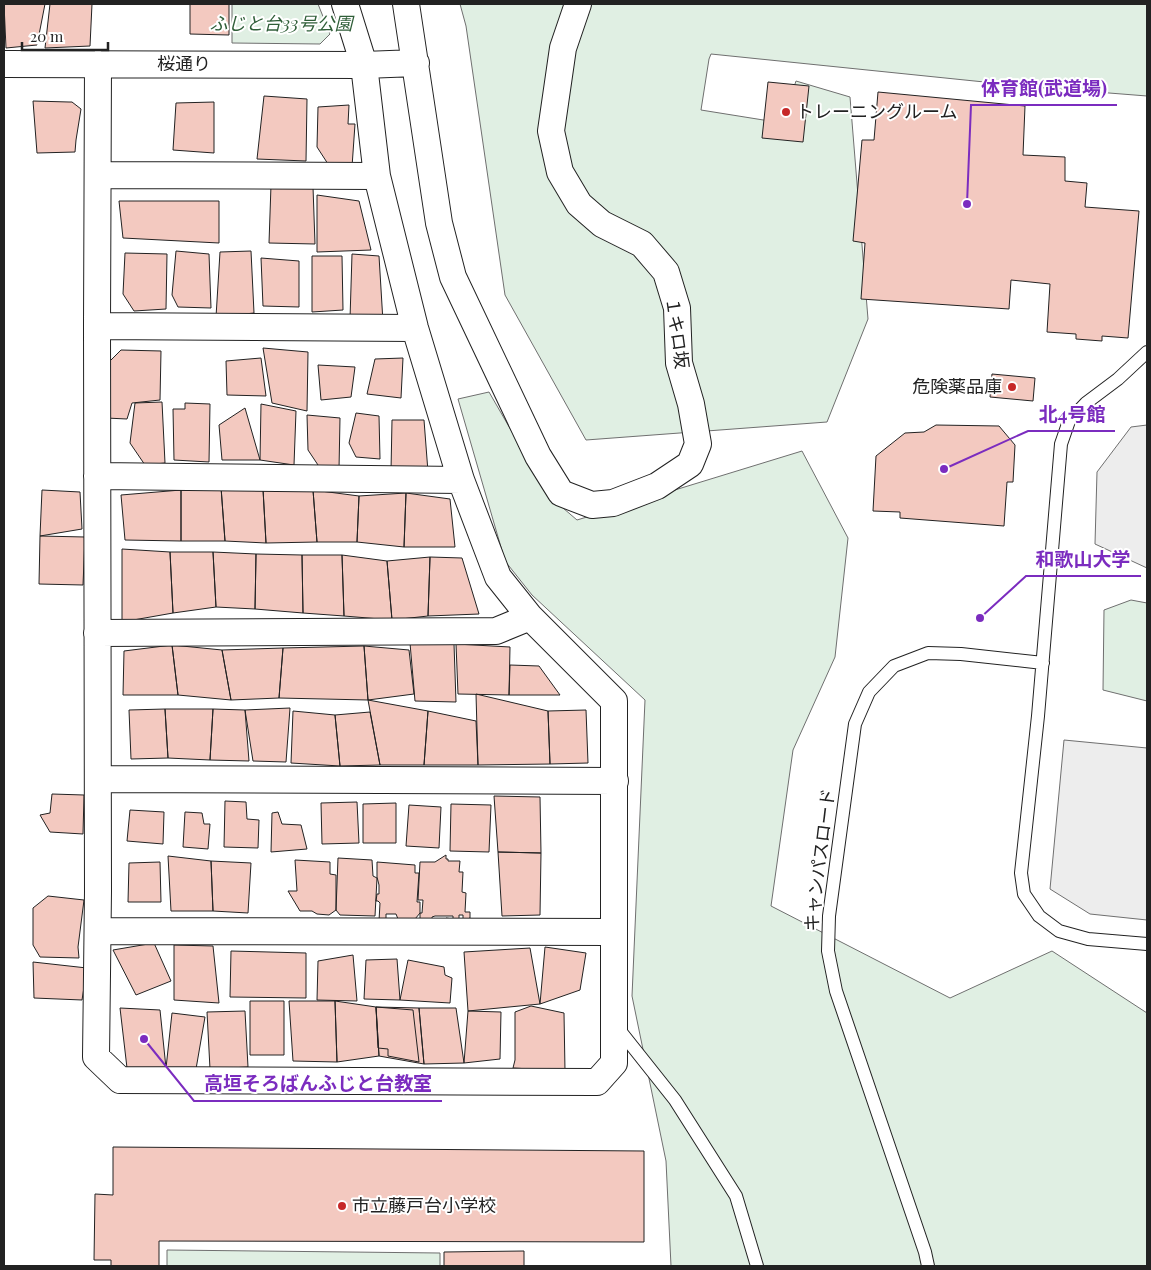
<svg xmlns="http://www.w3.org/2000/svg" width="1151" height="1270" viewBox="0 0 1151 1270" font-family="'Playfair Display','Noto Sans JP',serif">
<rect width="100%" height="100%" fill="#fff"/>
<!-- green -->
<path fill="#e0efe3" stroke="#6f6f6f" d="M232 4H318L330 34 320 44 232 43Z
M460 4H1147V96L1033 87 711 54 709 59 701 110 782 123 796 81 850 97 868 319 827 422 586 440 505 295 466 26Z
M489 392 549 496 577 520 802 451 848 538 835 657 793 750 771 906 950 998 1052 951 1147 1013V1266H671L666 1161 632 996 645 700 532 595 505 561 458 399Z
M1131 600 1147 603V701L1103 690 1104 610Z
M167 1250 440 1253V1266H167Z"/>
<!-- parking -->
<path fill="#ededed" stroke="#6f6f6f" d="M1147 425V568L1095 544 1097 472 1131 427Z
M1064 740 1147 748V920L1090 914 1050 889Z"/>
<!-- building -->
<path fill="#f3c9c0" stroke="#222" d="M4 4H45L37 45 6 48Z
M50 4H92L90 46 45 48Z
M190 4H229V35L190 34Z
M768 82 809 86 803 142 762 138Z
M878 92 1025 106 1023 155 1065 157V181L1087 183 1085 207 1139 211 1128 338 1102 336V341L1076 339V334L1047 332 1050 284 1011 280 1009 309 861 299 865 243 853 241 862 140H874Z
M264 96 307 99 306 161 257 159Z
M33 101 69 102H72L81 109 76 140 75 152 37 153Z
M214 102V153L173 150 176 103Z
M349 105 348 124H355L352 167 328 164 317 147 318 107Z
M271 185 313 187 315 244 269 243Z
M317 195 359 201 371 250 317 252Z
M119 201H219V243L123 238Z
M176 251 209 254 211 308 178 307 172 295Z
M251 251 254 313 216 317 220 252Z
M125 253 167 254 166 309 134 311 123 294Z
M352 254 379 256 383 322 350 319Z
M312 256H342L343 310 312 312Z
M261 258 299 261V307L263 306Z
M263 348 308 352 307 411 272 403Z
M121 350 161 351 160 400 132 403 127 419 106 418 104 367Z
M261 358 266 396 227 395 226 361Z
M403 358 401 398 367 394 375 359Z
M318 365 355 367 351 397 321 400Z
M992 374 1035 378 1033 401 990 397Z
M162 402 165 463 145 465 130 443 135 403Z
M185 403 210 404 209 462 174 460 173 409H185Z
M261 404 296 411 294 465 260 460Z
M245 408 260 460H222L219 425Z
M356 413 379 416 380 459 356 457 349 443Z
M307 415 340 418 339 469 322 471 308 450Z
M392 420H424L428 472 391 471Z
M936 425 999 426 1015 445 1013 482H1007L1004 526 900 518V512L873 511 876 456 905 433 924 432Z
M221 487 263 489 266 543 225 541Z
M221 487 225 541H181V490Z
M263 489 313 490 317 542 266 543Z
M42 490 80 492 82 529 40 536Z
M181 490V541L125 540 121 495Z
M313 490 359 496 357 542H317Z
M406 493 450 499 455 547H404Z
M406 493 404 547 357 542 359 496Z
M40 536 85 537 83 585 39 584Z
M122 549 170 552 173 613 122 622Z
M170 552H213L216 607 173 613Z
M213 552 256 554 255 609 216 607Z
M256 554 302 555 303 613 255 609Z
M302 555H342L344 616 303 613Z
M342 555 387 561 392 620 344 616Z
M430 557 462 558 479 614 428 616Z
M430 557 428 616 392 620 387 561Z
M410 643 454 644 456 702 415 701Z
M456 644 510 647 509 695 458 694Z
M172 645 222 650 231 700 178 695Z
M172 645 178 695H123L124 651Z
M364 646 409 650 414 694 368 700Z
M364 646 368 700 279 698 283 648Z
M283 648 279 698 231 700 222 650Z
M510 665 539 666 560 695H509Z
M476 694 548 711 550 764 478 765Z
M368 700 428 711 424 765H380Z
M290 708 286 762 253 761 245 710Z
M165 709H213L210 760 168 758Z
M165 709 168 758 131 759 129 710Z
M213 709 245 710 249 761 210 760Z
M586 710 588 763 550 764 548 711Z
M293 711 335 715 340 766 291 763Z
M428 711 476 721 478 765H424Z
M370 712 380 765 340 766 335 715Z
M52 794 84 795 83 834 50 832 40 815 50 813Z
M494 796 540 797 541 853 498 852Z
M225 801 246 802 247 819 259 820 258 848 224 847Z
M357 802 359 843 322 844 321 803Z
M396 803V843H363V804Z
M451 804 491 805 489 852 450 851Z
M409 805 441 807 439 848 406 846Z
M130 810 164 812 163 844 127 841Z
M185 812 202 813 204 824H210L208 849 183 847Z
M278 812 282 824 301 825 307 849 271 852 272 813Z
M498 852 541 853 540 915 502 916Z
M446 855V859H448V861H460L459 872H463L462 892 466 893 465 912H470V918L463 921V915H459V924H446V918L453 919V916H435L432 917V922L420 919V913H422L423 900H418L420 862H435Z
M168 856 211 861 213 911H171Z
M338 858 372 860 373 876 377 878 375 916 340 915 336 910Z
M295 860 330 862V874L336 875V910L329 915 317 914 312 911H300L288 891H297Z
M211 861 251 863 248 913 213 911Z
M160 862 161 902H128L129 863Z
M377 862 415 865V873H419L417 902H420V913L415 919H398L396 914H386V922L379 921 380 903 378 901H376L377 894H379V885L377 877Z
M48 896 84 900 78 947 79 958 40 957 33 945V908Z
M154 943 171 981 136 995 113 950Z
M174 945 213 946 219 1003 174 1000Z
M545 947 586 953 580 990 540 1004Z
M530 948 540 1004 468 1011 464 952Z
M231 951 306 953V998L230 997Z
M353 955 357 1001 317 1000 318 961Z
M397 959 400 1000 364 999 366 960Z
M408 960 444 967 445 975 452 978 450 1003 400 1000Z
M33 962 87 968 82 1000 34 998Z
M250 1001H284V1055H250Z
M289 1001H335L337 1062 293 1061Z
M335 1001 376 1007 379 1056 337 1062Z
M531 1006 564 1013 565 1071 513 1068 515 1060V1012Z
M376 1007 413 1010 419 1062 388 1056V1049L378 1048Z
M376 1007 419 1008 424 1064 379 1056Z
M120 1008 160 1010 166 1068H127Z
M419 1008H456L464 1063 424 1064Z
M245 1011 248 1067 210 1069 207 1012Z
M468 1011 501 1012 500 1059 464 1063Z
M172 1013 205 1017 196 1069 166 1068Z
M113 1147 644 1151V1242L159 1241V1266H111V1260H94L95 1194 113 1195Z
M524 1251V1266H444V1252Z"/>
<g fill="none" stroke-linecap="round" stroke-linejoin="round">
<defs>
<path id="service" d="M1147 352 1118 379 1086 403 1069 421 1061 444 1038 716 1021 873 1024 894 1039 916 1059 931 1088 939 1147 944
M617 1027 675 1100 736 1196 757 1266
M928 1266 925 1252 836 991 828 951 829 916 855 724 869 692 894 666 928 653 961 654 1043 663"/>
<path id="minor" d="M406 4 439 223 453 277 538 456 561 493 592 505 613 503 657 486 690 464 698 444 691 404 679 363 677 308 666 272 642 244 602 224 579 204 560 172 551 131 563 48 578 4
M4 64 364 65 416 63
M98 64 97 326 98 891 96 1057 120 1080 597 1082 614 1063V701L530 617 498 577 461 480 415 328 377 176 364 65 345 4
M98 175 377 176
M97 326 415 328
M97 476 461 480
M97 633 496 631 530 617
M98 779 615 781
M98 931 613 932"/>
</defs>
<!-- service casing -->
<use href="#service" stroke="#222" stroke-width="14"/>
<!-- minor casing -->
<use href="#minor" stroke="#222" stroke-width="28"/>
<!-- service -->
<use href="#service" stroke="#fff" stroke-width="12"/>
<!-- minor -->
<use href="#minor" stroke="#fff" stroke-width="26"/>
</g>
<!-- markers -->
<g fill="#c62828" stroke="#fff" stroke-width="2">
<circle cx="786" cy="112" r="5"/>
<circle cx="1012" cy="387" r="5"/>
<circle cx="342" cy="1206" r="5"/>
</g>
<g text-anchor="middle" stroke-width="4" stroke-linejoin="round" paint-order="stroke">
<!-- park labels -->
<g font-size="18" font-style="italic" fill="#2f5e38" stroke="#fff">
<text x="281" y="30">ふじと台33号公園</text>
</g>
<!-- street labels -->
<g font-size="18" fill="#222" stroke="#fff">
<text x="184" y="70">桜通り</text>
<text transform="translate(677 333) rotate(82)" y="6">１キロ坂</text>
<text transform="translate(820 860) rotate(-83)" y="6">キャンパスロード</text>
</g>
<!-- poi labels -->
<g font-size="18" fill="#222" stroke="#fff" text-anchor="start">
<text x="796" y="118">トレーニングルーム</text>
<text x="1002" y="393" text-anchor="end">危険薬品庫</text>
<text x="352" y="1212">市立藤戸台小学校</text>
</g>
</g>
<!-- callouts -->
<path fill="none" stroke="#7b2cbf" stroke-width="2" d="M967 204L971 105H1117M944 469L1028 431H1115M980 618L1026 576H1141M144 1039L194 1101H442"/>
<g fill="#7b2cbf" stroke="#fff" stroke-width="2">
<circle cx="967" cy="204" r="5"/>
<circle cx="944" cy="469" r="5"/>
<circle cx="980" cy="618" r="5"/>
<circle cx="144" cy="1039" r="5"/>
</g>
<g font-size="19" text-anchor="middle" font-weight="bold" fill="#7b2cbf" stroke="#fff" stroke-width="4" stroke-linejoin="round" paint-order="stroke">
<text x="1044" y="95">体育館(武道場)</text>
<text x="1072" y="421">北4号館</text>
<text x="1083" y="566">和歌山大学</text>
<text x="318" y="1090">高垣そろばんふじと台教室</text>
</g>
<!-- border -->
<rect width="1151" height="1270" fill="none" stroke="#222222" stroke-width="10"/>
<!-- scale -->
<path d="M22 42v8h86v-8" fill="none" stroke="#222222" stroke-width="2.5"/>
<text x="30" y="42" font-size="15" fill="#222222" stroke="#ffffff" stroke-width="4" paint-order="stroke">20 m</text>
</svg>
